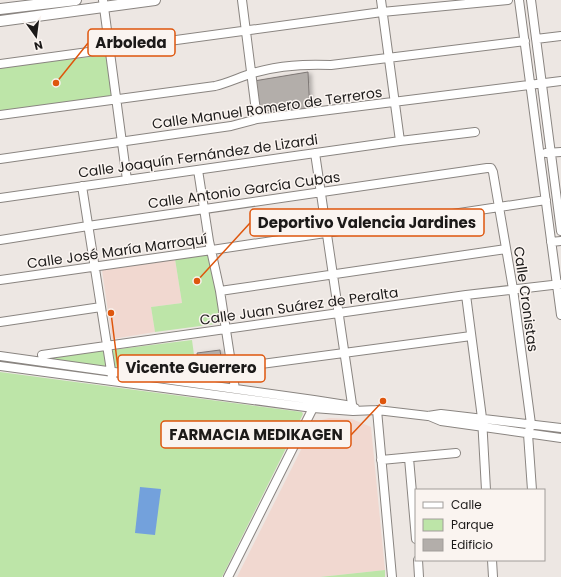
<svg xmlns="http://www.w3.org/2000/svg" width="561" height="577" viewBox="0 0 561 577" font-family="Poppins,sans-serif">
<defs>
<filter id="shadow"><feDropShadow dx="3" dy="1.5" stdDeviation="2" flood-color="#0004"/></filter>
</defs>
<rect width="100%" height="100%" fill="#ede7e3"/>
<!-- education -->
<path fill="#f1d8d0" d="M175 259 182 303 151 307 155 332 112 339 102 270Z
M329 418 352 419 371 427 385 570 320 577H237L314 424 318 421Z"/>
<!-- green -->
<path fill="#bde5a8" d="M107 55 114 98 0 112V67Z
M210 255 223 323 155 332 151 307 182 303 175 259Z
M192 340 197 377 113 367 111 350Z
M104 349 106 367 47 359 54 355Z
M0 372 302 412 303 414 222 577H0Z
M385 570V577H320Z"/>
<!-- water -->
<path fill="#73a1dc" d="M140 487 161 489 155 535 135 533Z"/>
<!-- building -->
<path fill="#b3aeaa" stroke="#7e7875" filter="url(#shadow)" d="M308 72 310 113 281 115 278 109 259 112 254 81Z
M220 350 223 371 200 374 197 353Z"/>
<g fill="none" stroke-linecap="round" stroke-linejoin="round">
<defs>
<path id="minor" d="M103 0 127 180
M242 0 257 119
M381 0 400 141
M519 0 561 315
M531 0 561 231
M536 39 561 36
M0 64 382 12 508 0
M0 115 215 86C228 83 240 77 253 73 280 65 304 64 331 65L525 41
M315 153 353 411
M546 153 561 152
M0 159 231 126 257 119 561 81
M198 170 209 241 220 291 235 389
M82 186 112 377
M0 198 400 141 475 132
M0 240 88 226 487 168H491L493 172 513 289 531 424 528 434 532 490
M551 242 561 241
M0 280 212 250 546 200
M220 291 506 249
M466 295 482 418 486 490
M0 322 101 307
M42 355 466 295 561 284
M0 356 314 400 346 405 355 408
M0 366 313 408 353 411 377 410 428 416 441 414 561 428
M232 368 471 336
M377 410 392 577
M429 416 441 421 561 438
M409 458 416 539
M381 460 456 453
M418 560 419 577
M492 560 493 577
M228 577 313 408 314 404"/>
<path id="major" d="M0 9 76 0
M0 21 155 0"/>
</defs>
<!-- minor casing -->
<use href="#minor" stroke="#8a8581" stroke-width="10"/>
<!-- major casing -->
<use href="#major" stroke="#8a8581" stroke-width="12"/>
<!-- minor -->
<use href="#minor" stroke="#fff" stroke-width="8"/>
<!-- major -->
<use href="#major" stroke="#fff" stroke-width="10"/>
</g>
<g text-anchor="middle" stroke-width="3" stroke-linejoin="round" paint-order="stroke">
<!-- street labels -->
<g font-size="14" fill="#1c1a19" stroke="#faf4f0">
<text transform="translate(267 108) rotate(-8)" y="5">Calle Manuel Romero de Terreros</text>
<text transform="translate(198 156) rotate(-8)" y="5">Calle Joaquín Fernández de Lizardi</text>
<text transform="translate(244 190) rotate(-8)" y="5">Calle Antonio García Cubas</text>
<text transform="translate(117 251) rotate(-8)" y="5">Calle José María Marroquí</text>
<text transform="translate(526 299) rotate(82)" y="5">Calle Cronistas</text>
<text transform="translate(299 306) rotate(-8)" y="5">Calle Juan Suárez de Peralta</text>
</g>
</g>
<!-- callouts -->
<path fill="none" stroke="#de560d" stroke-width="1.5" d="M56 83L88 43M197 281L250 223M111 313L118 368M383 401L351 435"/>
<g fill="#de560d" stroke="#faf4f0" stroke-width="1.5">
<circle cx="56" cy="83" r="4"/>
<circle cx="197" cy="281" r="4"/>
<circle cx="111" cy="313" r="4"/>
<circle cx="383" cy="401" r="4"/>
</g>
<g fill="#faf4f0" stroke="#de560d" stroke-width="1.5">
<rect x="88" y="29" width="87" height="27" rx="4"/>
<rect x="250" y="209" width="234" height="27" rx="4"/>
<rect x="118" y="355" width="147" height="27" rx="4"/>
<rect x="161" y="421" width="190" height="27" rx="4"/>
</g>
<g font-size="15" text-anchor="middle" font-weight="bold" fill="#1c1a19">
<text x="131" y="48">Arboleda</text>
<text x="367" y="228">Deportivo Valencia Jardines</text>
<text x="191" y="373">Vicente Guerrero</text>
<text x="256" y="440">FARMACIA MEDIKAGEN</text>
</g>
<!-- legend -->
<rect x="415" y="489" width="130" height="72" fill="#faf4f0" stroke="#a19d9a"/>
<rect x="423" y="502" width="20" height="6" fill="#ffffff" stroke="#a19d9a"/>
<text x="451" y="509" font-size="12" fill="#1c1a19">Calle</text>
<rect x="423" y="519" width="20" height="12" fill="#bde5a8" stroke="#a19d9a"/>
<text x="451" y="529" font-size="12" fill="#1c1a19">Parque</text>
<rect x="423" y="539" width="20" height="12" fill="#b3aeaa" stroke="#a19d9a"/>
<text x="451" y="549" font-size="12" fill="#1c1a19">Edificio</text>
<!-- north arrow -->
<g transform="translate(36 36) rotate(166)" stroke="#faf4f0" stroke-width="3" paint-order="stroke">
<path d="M0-3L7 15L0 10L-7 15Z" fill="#1c1a19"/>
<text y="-6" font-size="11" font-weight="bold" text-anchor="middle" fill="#1c1a19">N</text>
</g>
</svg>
